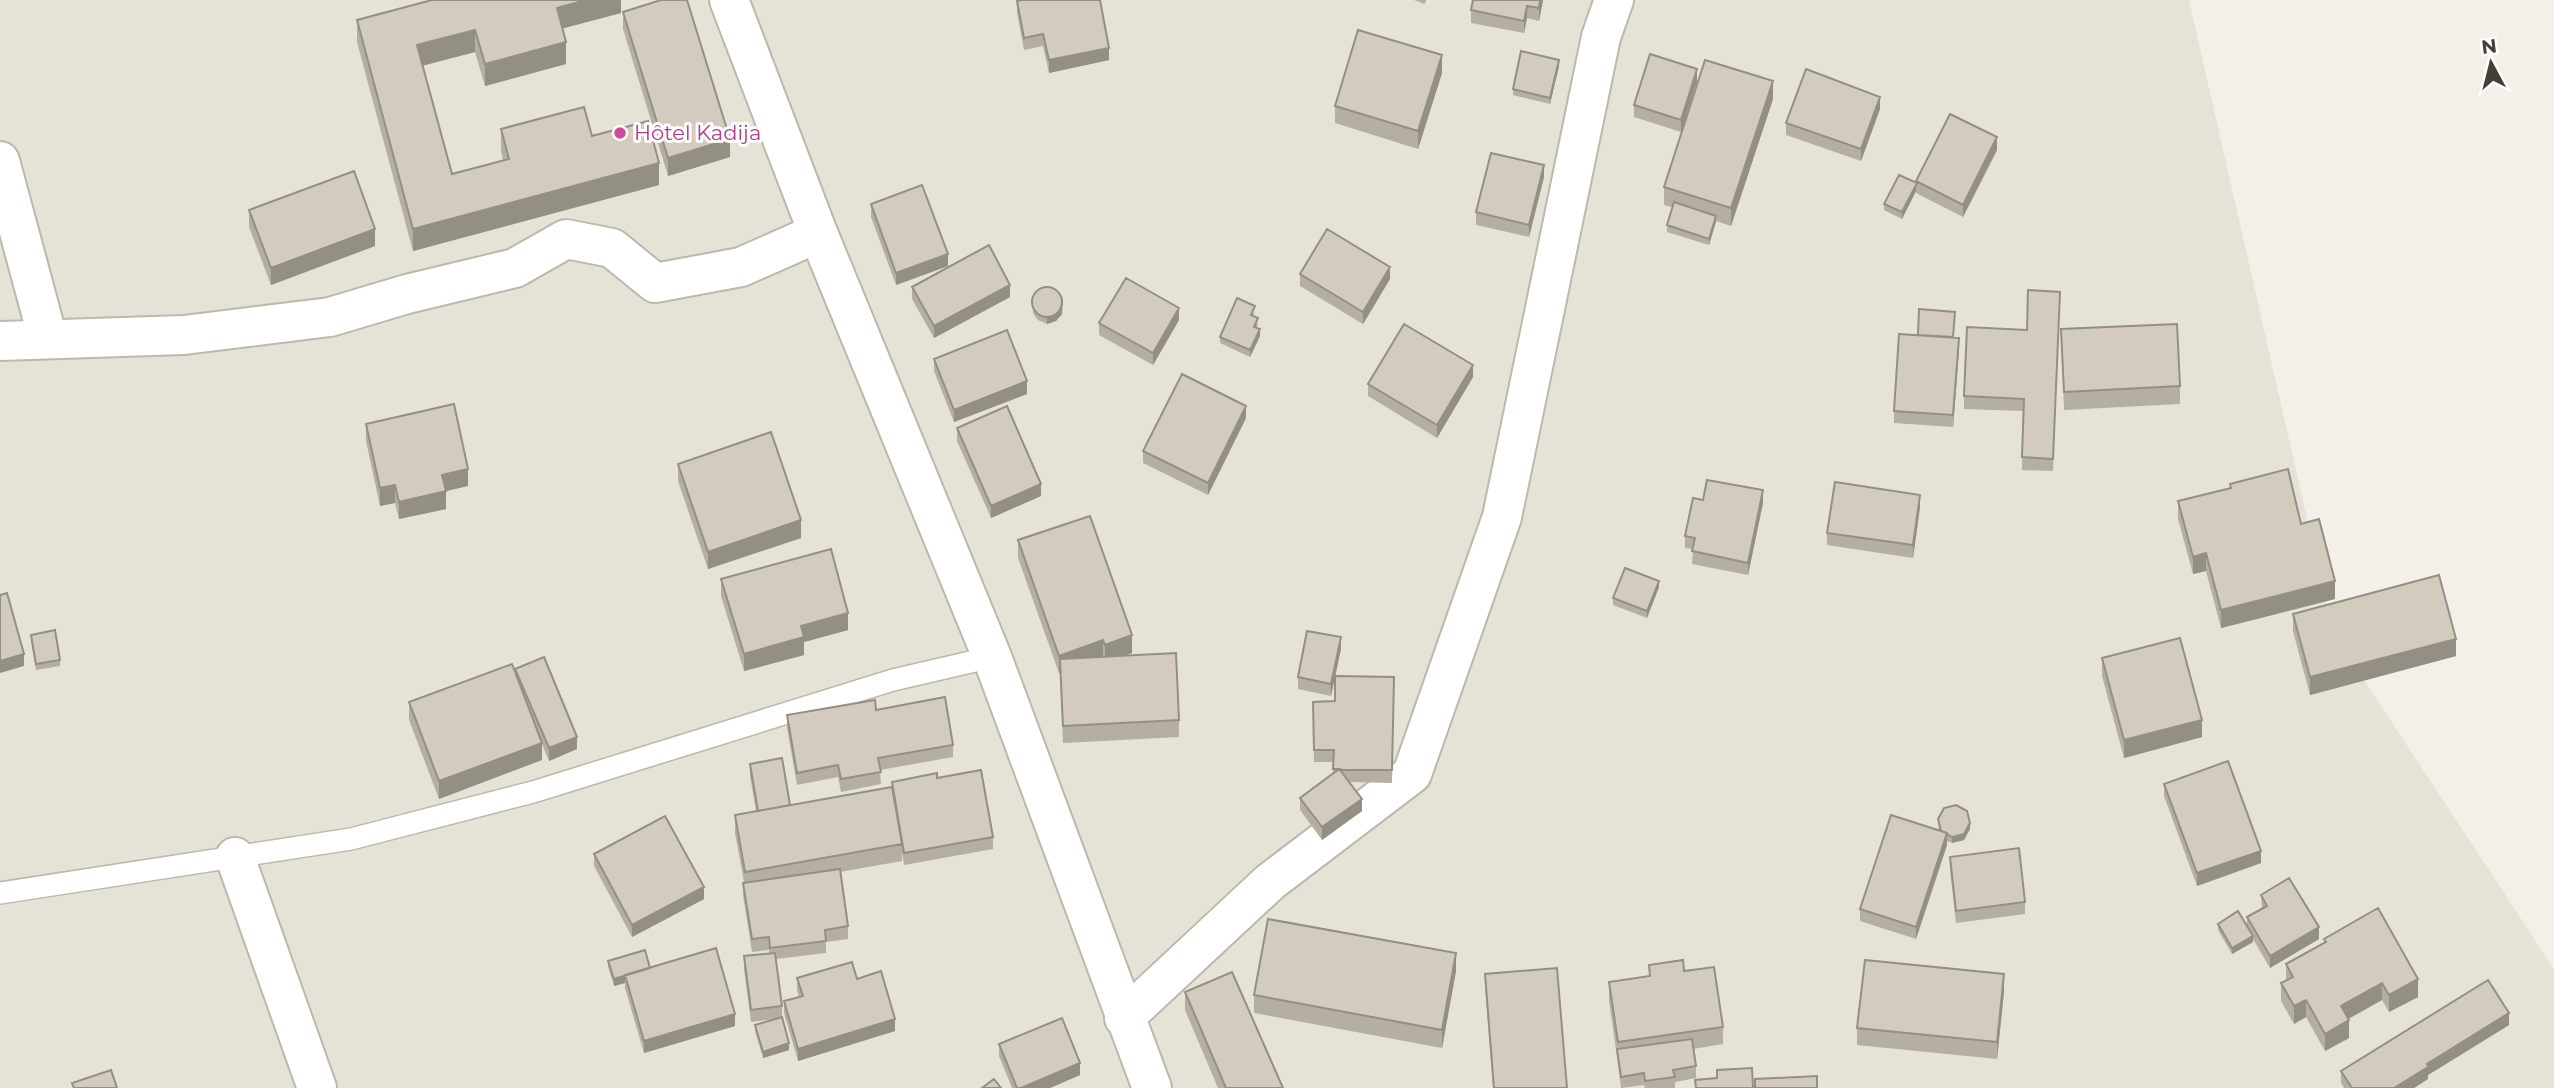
<svg xmlns="http://www.w3.org/2000/svg" width="2554" height="1088" viewBox="0 0 2554 1088" font-family="Montserrat,sans-serif">
<rect width="100%" height="100%" fill="#f2f0e8"/>
<!-- residential -->
<path fill="#e5e2d6" d="M0 0H2189L2333 633 2554 969V1088H0Z"/>
<g fill="none" stroke-linecap="round" stroke-linejoin="round">
<defs>
<path id="lane" d="M0 893 351 839 533 792 893 680 992 657"/>
<path id="street" d="M729 0 818 233 992 657 1152 1088
M0 161 48 339
M0 341 184 335 330 317 407 294 515 268 566 239 612 248 655 283 741 267 818 233
M235 857 317 1088
M1124 1018 1270 882 1412 774 1502 517 1601 37 1614 0"/>
</defs>
<!-- lane casing -->
<use href="#lane" stroke="#bdb8ab" stroke-width="24"/>
<!-- street casing -->
<use href="#street" stroke="#bdb8ab" stroke-width="42"/>
<!-- lane -->
<use href="#lane" stroke="#fff" stroke-width="21"/>
<!-- street -->
<use href="#street" stroke="#fff" stroke-width="38"/>
</g>
<!-- wall -->
<path fill="#b5afa3" d="M621 0V13L563 28 566 64 485 86 475 52 422 66 452 174 503 160 501 151V129L592 136 659 185 413 251 357 42V20Z
M1414 0H1426L1425 4Z
M1543 0 1539 21 1527 18 1524 33 1471 23V10Z
M1017 1 1109 60 1049 73 1043 46 1024 50 1017 13Z
M623 12 730 157 668 176 623 29Z
M1559 66 1550 104 1513 95V89Z
M1442 73 1418 149 1335 123V106Z
M1697 81 1681 132 1634 117V105Z
M1773 99 1731 226 1716 221 1709 245 1667 232V225L1672 207 1664 205V187Z
M1880 109 1861 161 1786 135V123Z
M1997 150 1963 217 1916 193V191L1902 219 1884 210V204L1916 183V181Z
M1544 177 1529 237 1476 225V212Z
M871 204 948 266 896 285 871 217Z
M249 210 375 246 271 285 249 227Z
M1300 274 1390 279 1363 324 1300 286Z
M912 287 1010 297 934 338 912 299Z
M2060 292 2053 471 2022 470 2023 411 1964 409V396L2027 330Z
M1033 297 1062 314 1056 321 1047 324 1038 320 1033 313Z
M1255 312 1253 316 1258 325 1256 328 1260 336 1250 357 1220 343V337Z
M1955 318 1953 337 1959 350 1953 427 1894 423V411L1918 335Z
M1179 320 1153 365 1099 335V323Z
M2061 329 2180 386V404L2064 410Z
M934 359 1027 394 954 422 934 371Z
M1473 377 1437 438 1368 396V384Z
M1246 418 1208 495 1143 463V451Z
M366 424 468 486 446 491V509L399 519 395 503 380 506 366 441Z
M957 428 1041 496 991 518 957 441Z
M678 464 801 538 708 569 678 481Z
M2230 484 2301 524 2335 599 2221 628 2206 571 2193 574 2178 519V501L2230 488Z
M1703 500 1763 503 1748 575 1692 564 1693 549 1685 548V536Z
M1920 507 1913 558 1827 545V533Z
M1018 540 1132 653 1125 655 1179 720V737L1063 743 1060 673H1059L1018 558Z
M721 579 848 630 804 642V655L744 671 721 596Z
M1659 587 1647 618 1613 605V598Z
M2293 614 2456 656 2310 695 2293 631Z
M31 635 60 660V666L36 670 31 641Z
M1341 649 1335 676 1394 677 1392 783 1349 782 1362 811 1322 840 1300 810V798L1333 774V762H1314L1313 702 1335 701V677L1331 696 1298 689V677Z
M2102 658 2202 737 2124 758 2102 676Z
M515 669 577 749 549 761 541 742 542 760 439 799 409 720V702L515 674Z
M876 710 953 745V757L880 770 881 784 841 792 838 777 797 785 787 728V715Z
M750 764 790 805 892 787V782L937 778 993 837V849L904 865 902 852V861L840 872 848 926V939L826 942V953L776 959 782 1006V1018L789 1050 763 1058 755 1031V1025L775 1019 751 1022 744 969V956L769 953V950L752 952 743 895 744 882 735 833V815L756 811 750 776Z
M2164 784 2261 863 2197 886 2164 796Z
M1938 819 1970 829 1964 840 1952 843 1947 841V845L1916 939 1860 921V909L1939 830Z
M594 854 704 899 632 937 594 866Z
M1950 857 2025 902V914L1956 923 1950 869Z
M2261 895 2319 939 2270 968 2253 939V942L2232 954 2218 930V924L2247 925V917L2262 908Z
M2324 939 2418 997 2389 1012 2382 1000 2348 1019 2349 1038 2325 1051 2306 1017 2294 1024 2281 1001V983L2286 981V964L2324 943Z
M608 961 650 968 735 1026 644 1053 625 988V983L614 986 608 967Z
M1649 965 1684 971 1723 1027V1044L1693 1049 1696 1066V1078L1675 1082V1088H1645L1644 1085 1621 1088 1617 1057 1609 1000V982L1649 976Z
M1456 971 1442 1048 1254 1013V995Z
M1485 974 1567 1088H1493L1485 986Z
M797 978 857 979 895 1031 798 1061 784 1013V1001L799 997 797 991Z
M1185 992 1283 1088H1218L1185 1010Z
M2004 992 1997 1059 1857 1045V1028Z
M2509 1025 2428 1075V1079L2414 1088H2344L2341 1083V1071Z
M999 1044 1080 1075 1050 1088H1012L999 1056Z"/>
<!-- shaded-wall -->
<path fill="#948f85" d="M586 0H621V13L557 30V8Z
M1540 0H1543L1539 21V8Z
M1527 6V18L1524 33V21Z
M475 30V52L417 67V45Z
M566 42V64L485 86V64Z
M1109 48V60L1049 73V60Z
M1442 55V73L1418 149V131Z
M1559 60V66L1550 104V98Z
M1697 69V81L1681 132V120Z
M1773 81V99L1731 226V208Z
M1880 97V109L1861 161V149Z
M1997 137V150L1963 217V205Z
M730 139V157L668 176V158Z
M659 163V185L413 251V229Z
M1544 165V177L1529 237V225Z
M1916 185V191L1902 219V212Z
M1716 216V222L1709 245V239Z
M375 229V246L271 285V268Z
M948 254V266L896 285V273Z
M1390 267V279L1363 324V312Z
M1010 285V297L934 338V326Z
M1063 298 1062 314 1056 321 1047 324V317Z
M1179 308V320L1153 365V353Z
M1260 329V336L1250 357V350Z
M1959 338V350L1953 427V415Z
M1473 365V377L1437 438V425Z
M1027 381V394L954 422V410Z
M1246 406V418L1208 495V483Z
M468 469V486L442 492V475Z
M1041 484V496L991 518V506Z
M395 485V503L380 506V488Z
M1763 490V503L1748 575V563Z
M446 491V509L399 519V502Z
M1920 495V507L1913 558V545Z
M801 520V538L708 569V552Z
M2206 553V571L2193 574V557Z
M1659 581V587L1647 618V611Z
M2335 581V599L2221 628V610Z
M848 613V630L804 642V655L744 671V654L801 626Z
M1132 635V653L1105 662V645Z
M1341 637V649L1331 696V684Z
M2456 639V656L2310 695V677Z
M1103 640V658L1060 659V673H1059V656Z
M24 654V666L0 673V661Z
M2202 720V737L2124 758V740Z
M577 737V749L549 761V748Z
M542 743V760L439 799V781Z
M1362 799V811L1322 840V827Z
M1970 823V829L1964 840 1952 843V837Z
M1947 833V845L1916 939V927Z
M2261 851V863L2197 886V873Z
M704 887V899L632 937V925Z
M2319 927V939L2270 968V956Z
M2253 936V942L2232 954V948Z
M1456 953V971L1442 1048V1030Z
M2004 974V992L1997 1059V1042Z
M625 976V983L614 986V979Z
M2418 979V997L2389 1012V995Z
M2382 983V1000L2341 1023V1006Z
M2306 1000V1017L2294 1024V1006Z
M2509 1013V1025L2428 1075V1079L2414 1088H2394L2427 1064Z
M735 1014V1026L644 1053V1041Z
M895 1019V1031L798 1061V1049Z
M2349 1020V1038L2325 1051V1034Z
M789 1043V1050L763 1058V1052Z
M1080 1063V1075L1050 1088H1021Z"/>
<!-- building -->
<path fill="#d3ccbe" stroke="#948f85" stroke-width="2" d="M432 0H586L557 8 566 42 485 64 475 30 417 45 452 174 509 159 501 129 584 107 592 136 648 121 659 163 413 229 357 20Z
M661 0H687L730 139 668 158 623 12Z
M1022 0H1100L1109 48 1049 60 1043 34 1024 38 1017 1Z
M1473 0H1540L1539 8 1527 6 1524 21 1471 10Z
M1358 30 1442 55 1418 131 1335 106Z
M1521 51 1559 60 1550 98 1513 89Z
M1650 54 1697 69 1681 120 1634 105Z
M1705 60 1773 81 1731 208 1664 187Z
M1806 69 1880 97 1861 149 1786 123Z
M1950 114 1997 137 1963 205 1916 181Z
M1491 153 1544 165 1529 225 1476 212Z
M354 171 375 229 271 268 249 210Z
M1899 175 1917 183 1902 212 1884 204Z
M922 185 948 254 896 273 871 204Z
M1674 202 1716 216 1709 239 1667 225Z
M1327 229 1390 267 1363 312 1300 274Z
M989 245 1010 285 934 326 912 287Z
M1126 278 1179 308 1153 353 1099 323Z
M1032 302a15 15 0 1 1 30 0a15 15 0 1 1-30 0Z
M2028 290 2060 292 2053 459 2022 457 2024 399 1964 396 1967 327 2027 330Z
M1237 298 1255 306 1251 315 1258 318 1254 327 1260 329 1250 350 1220 337Z
M1919 309 1955 312 1953 337 1918 335Z
M1404 324 1473 365 1437 425 1368 384Z
M2177 324 2180 386 2064 392 2061 329Z
M1007 330 1027 381 954 410 934 359Z
M1899 334 1959 338 1953 415 1894 411Z
M1182 374 1246 406 1208 483 1143 451Z
M454 404 468 469 442 475 446 491 399 502 395 485 380 488 366 424Z
M1007 406 1041 484 991 506 957 428Z
M771 432 801 520 708 552 678 464Z
M2288 469 2301 524 2319 519 2335 581 2221 610 2206 553 2193 557 2178 501 2231 488 2230 484Z
M1707 480 1763 490 1748 563 1692 551 1695 538 1685 536 1693 498 1703 500Z
M1835 482 1920 495 1913 545 1827 533Z
M1090 516 1132 635 1105 645 1103 640 1059 656 1018 540Z
M831 549 848 613 801 626 804 637 744 654 721 579Z
M1625 568 1659 581 1647 611 1613 598Z
M2439 575 2456 639 2310 677 2293 614Z
M7 593 24 654 0 661V595Z
M55 630 60 660 36 664 31 635Z
M1307 631 1341 637 1331 684 1298 677Z
M2180 638 2202 720 2124 740 2102 658Z
M1176 653 1179 720 1063 726 1060 659Z
M544 657 577 737 549 748 515 669Z
M512 664 542 743 439 781 409 702Z
M1335 676 1394 677 1392 770H1340L1362 799 1322 827 1300 798 1339 769H1333L1334 750H1314L1313 702 1335 701Z
M945 697 953 745 878 758 881 772 841 779 838 765 797 773 787 715 875 700 876 710Z
M782 758 790 805 758 811 750 764Z
M2228 761 2261 851 2197 873 2164 784Z
M981 770 993 837 904 853 892 782 937 773V778Z
M892 787 902 844 745 872 735 815Z
M1956 805 1967 811 1970 823 1964 834 1952 837 1947 834V833L1941 831 1938 819 1944 808Z
M1891 815 1947 833 1916 927 1860 909Z
M665 816 704 887 632 925 594 854Z
M2019 848 2025 902 1956 911 1950 857Z
M840 869 848 926 825 930 826 941 770 948 769 937 752 939 743 883Z
M2289 878 2319 927 2270 956 2247 917 2267 906 2261 895Z
M2378 908 2418 979 2389 995 2382 983 2341 1006 2349 1020 2325 1034 2306 1000 2294 1006 2281 983 2293 977 2286 964 2326 942 2324 939Z
M2238 911 2253 936 2232 948 2218 924Z
M1268 919 1456 953 1442 1030 1254 995Z
M716 948 735 1014 644 1041 625 975Z
M645 950 650 968 614 979 608 961Z
M775 953 782 1006 751 1010 744 956Z
M1683 960 1684 971 1714 967 1723 1027 1618 1042 1609 982 1650 976 1649 965Z
M1865 960 2004 974 1997 1042 1857 1028Z
M852 962 857 979 881 971 895 1019 798 1049 784 1001 803 996 797 978Z
M1557 968 1567 1088H1494L1485 974Z
M1232 972 1283 1088H1226L1185 992Z
M2488 980 2509 1013 2427 1064 2428 1067 2394 1088H2352L2341 1071Z
M782 1017 789 1043 763 1052 755 1025Z
M1062 1018 1080 1063 1021 1088H1017L999 1044Z
M1692 1039 1696 1066 1673 1070 1675 1077 1645 1081 1644 1073 1621 1077 1617 1049Z
M1752 1068 1753 1088H1696L1695 1080 1717 1078V1070Z
M111 1070 117 1088H74L72 1083Z
M1817 1076V1088H1755V1079Z
M994 1079 1001 1088H982Z"/>
<!-- markers -->
<circle fill="#d1479c" stroke="#fff" stroke-width="2.5" cx="620" cy="133" r="7"/>
<g text-anchor="middle" stroke-width="6" stroke-linejoin="round" paint-order="stroke">
<!-- hotel labels -->
<g font-size="21" fill="#b23c85" stroke="#fff" text-anchor="start">
<text x="634" y="140">Hôtel Kadija</text>
</g>
</g>
<!-- north arrow -->
<g transform="translate(2491 63) rotate(353)" stroke="#ffffff" stroke-width="5" paint-order="stroke">
<path d="M0-5L12 26L0 18L-12 26Z" fill="#454037"/>
<text y="-10" font-size="19" font-weight="bold" text-anchor="middle" fill="#454037">N</text>
</g>
</svg>
